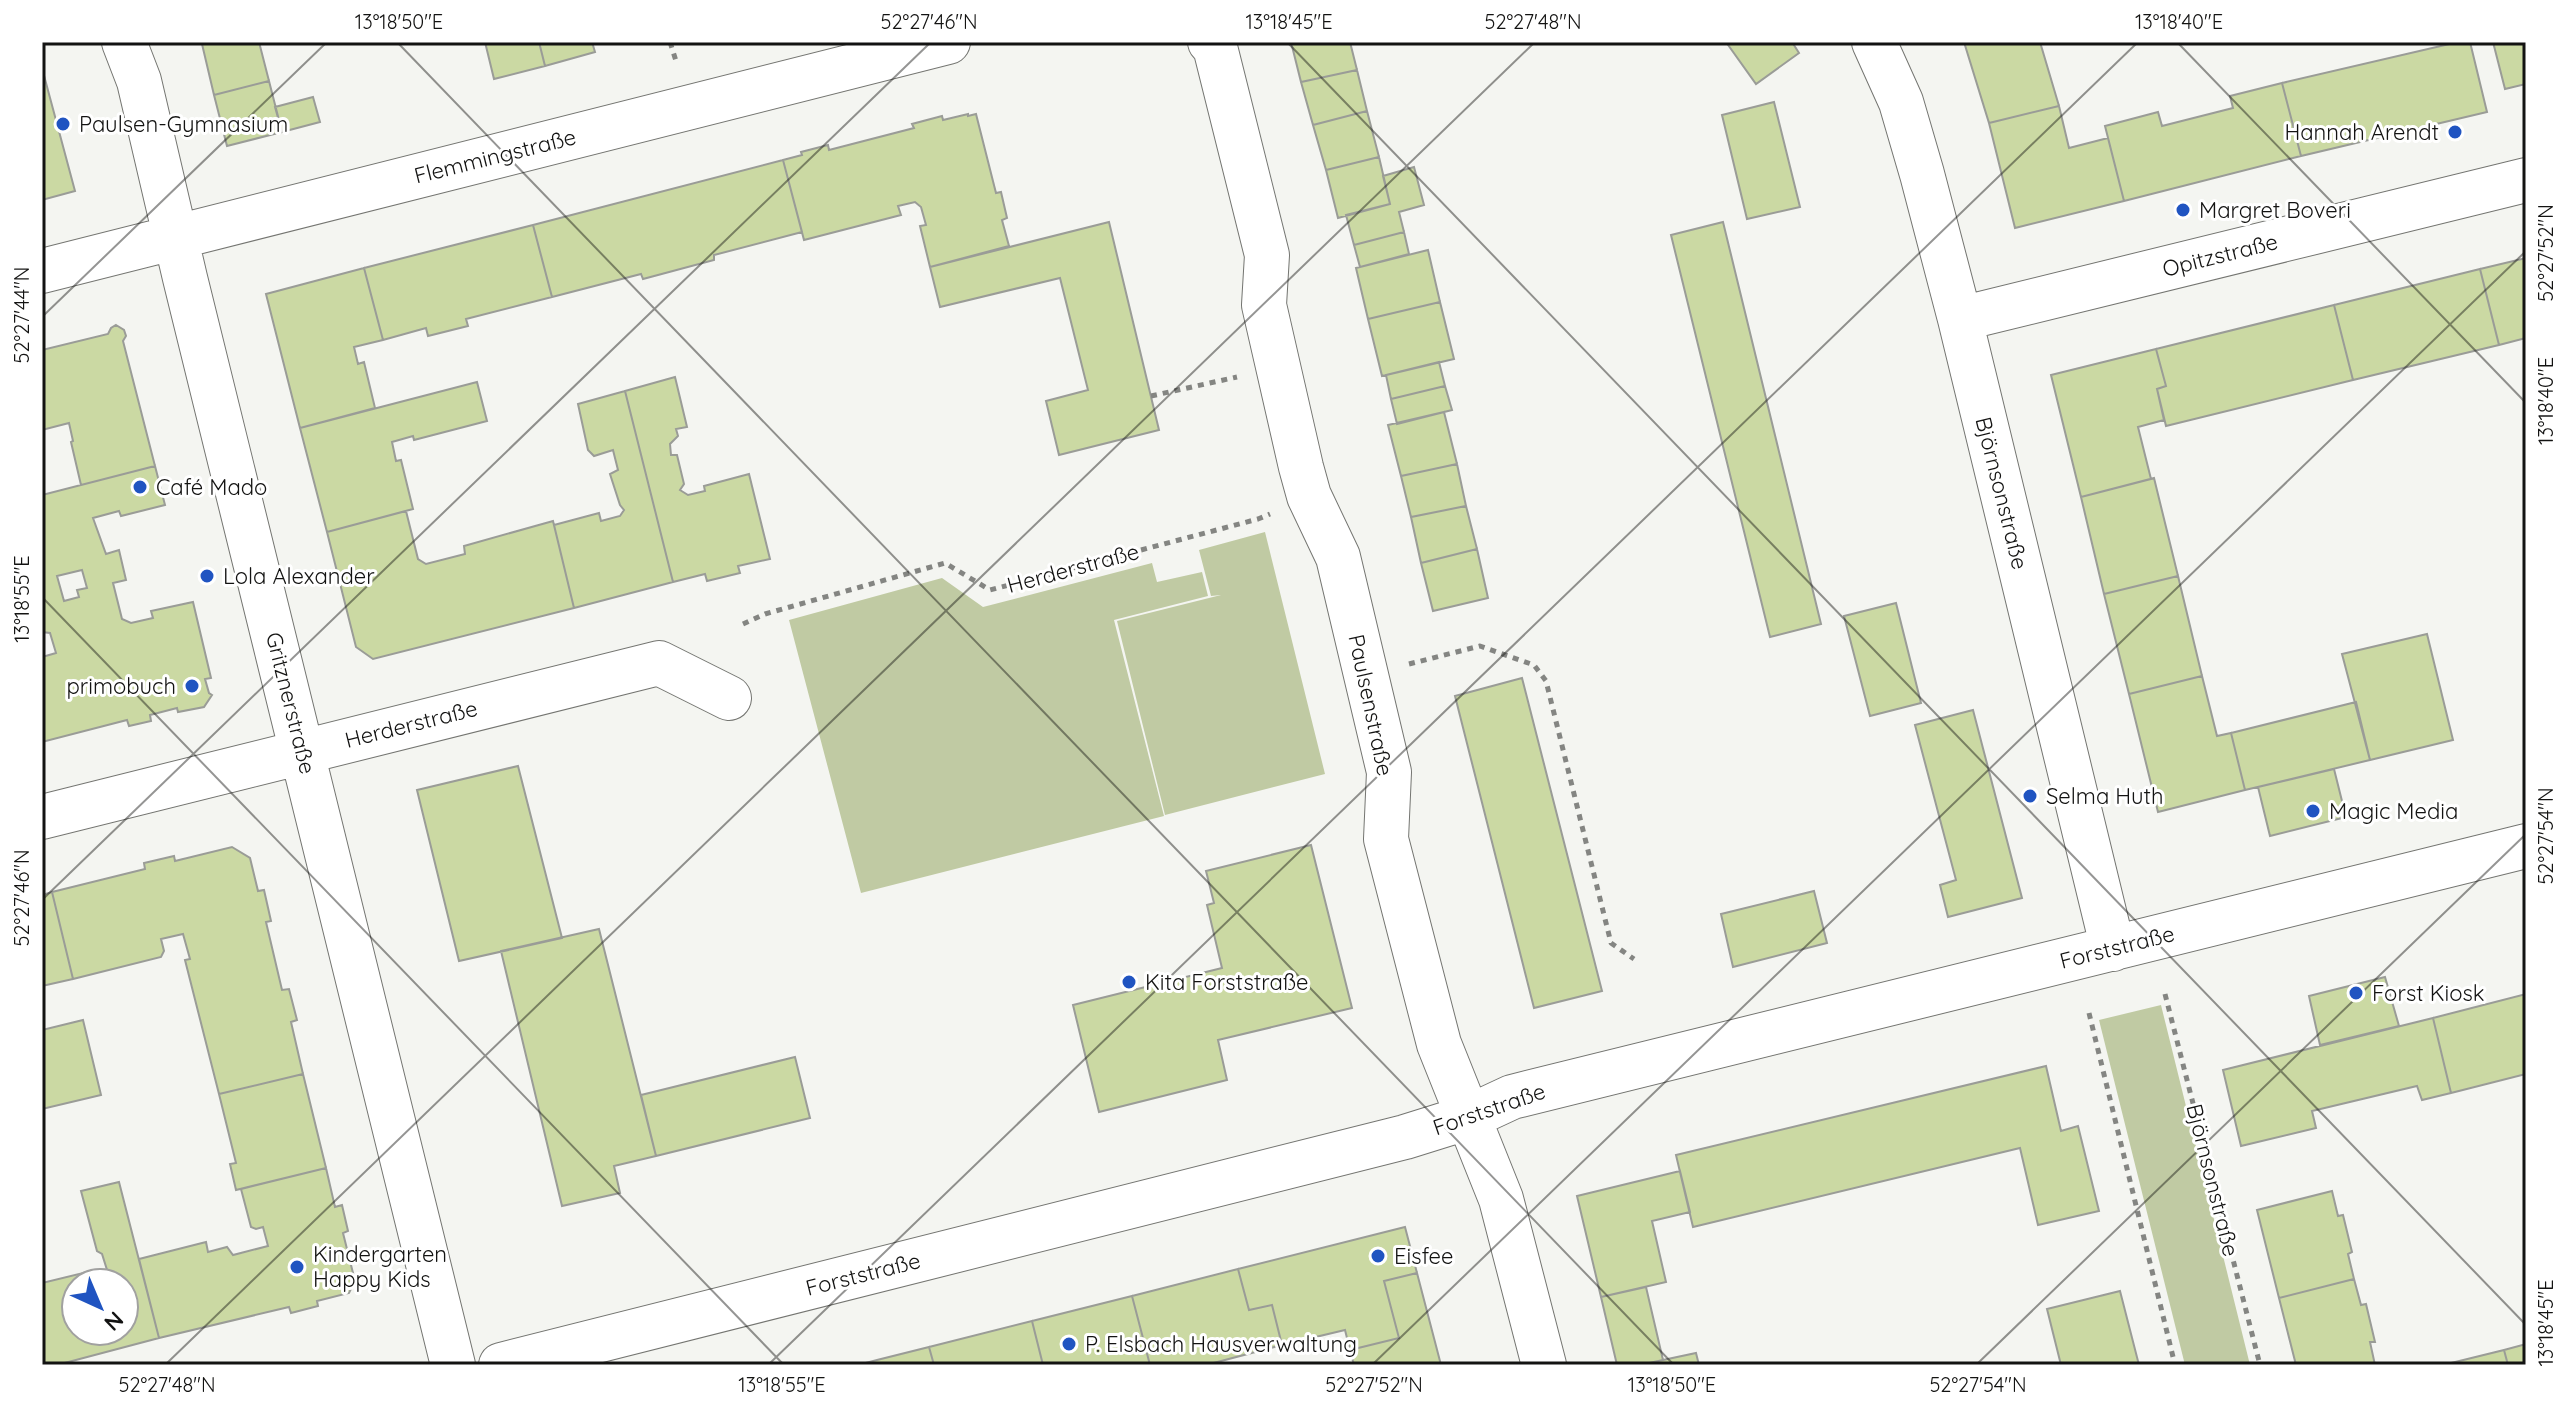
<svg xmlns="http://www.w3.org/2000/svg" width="2568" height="1407" viewBox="0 0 2568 1407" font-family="Quicksand,sans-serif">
<rect width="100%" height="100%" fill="#f4f5f1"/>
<!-- green -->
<path fill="#c0caa3" d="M1265 532 1325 774 1165 815 1117 621 1221 595 1211 596 1199 550Z
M1152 563 1157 582 1202 572 1208 596 1114 620 1164 816 861 893 789 620 942 578 983 607Z
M2161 1005 2250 1365H2185L2099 1020Z"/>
<!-- building -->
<path fill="#cbd9a3" stroke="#9a9c97" stroke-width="2" fill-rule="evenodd" d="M212 42H259L269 81 214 95 202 44Z
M485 42H539L545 66 494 79Z
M539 42H592L595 52 545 66Z
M1291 42H1350L1357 70 1301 82Z
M1726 42H1792L1799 53 1756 84Z
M1964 42H2040L2059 106 1989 123Z
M2458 42H2470L2487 112 2301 156 2282 83Z
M2493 42H2526V84L2505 89Z
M42 68 75 191 42 200Z
M1357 70 1367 111 1313 125 1301 82Z
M269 81 282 132 227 146 214 95Z
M2282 83 2301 156 2124 201 2105 126 2158 112 2162 126 2233 108 2230 96Z
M313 97 320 122 282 132 275 107Z
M1774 102 1800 207 1747 219 1722 115Z
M2059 106 2069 148 2108 138 2124 201 2015 228 1989 123Z
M1367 111 1379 157 1326 170 1313 125Z
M968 114V116L976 114 996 193 1001 192 1007 218 1002 220 1009 246 930 267 920 226 926 225 921 207 915 202 898 206 901 215 804 240 783 160 802 155 801 152 828 145 829 150 914 128 912 124 942 116 943 120Z
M1379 157 1390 204 1338 218 1326 170Z
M783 160 802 232 714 255V260L643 279 641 274 552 297 533 225Z
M1414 167 1424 205 1399 212 1404 232 1354 245 1346 215 1390 204 1383 176Z
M1109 222 1159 430 1059 455 1046 401 1088 390 1060 278 940 307 930 267Z
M1723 222 1821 624 1770 637 1671 235Z
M533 225 552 297 466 319 468 326 428 336 426 328 383 340 364 268Z
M1404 232 1409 254 1360 267 1354 245Z
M1428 250 1440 302 1368 319 1356 268Z
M2526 258V338L2499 345 2480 269Z
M364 268 383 340 354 347 358 364 364 362 375 408 300 428 266 294Z
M2480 269 2499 345 2353 380 2334 305Z
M1440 302 1454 359 1382 376 1368 319Z
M2334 305 2353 380 2166 426 2157 389 2166 386 2156 349Z
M116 325 124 330 126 336 123 341 155 466 81 485 71 442 73 441 69 423 42 430V350L108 334 111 328Z
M2156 349 2166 386 2157 389 2164 420 2138 427 2151 479 2081 497 2051 375Z
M1439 362 1445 386 1391 399 1386 375Z
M675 377 687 427 676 429 678 436 670 444 671 455H677L684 484 680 490 688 495 705 491 704 486 749 474 770 559 738 566 740 573 707 581 705 574 673 582 625 391Z
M477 382 487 421 414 440 413 436 392 442 396 461 401 460 413 509 327 532 300 428Z
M1445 386 1452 410 1397 424 1391 399Z
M625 391 673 582 574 608 554 525 599 513 601 521 620 516 624 510 620 505 610 474 618 470 613 450 594 456 588 450 578 404Z
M1444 412 1457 464 1401 476 1388 425Z
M1457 464 1466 506 1411 517 1401 476Z
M155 466 165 505 121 516 119 511 93 518 106 554 119 550 126 580 113 583 122 619 131 623 153 618 151 611 193 602 211 678 205 679 209 693 212 695 204 707 178 712 177 708 150 715 151 721 129 726 127 720 42 742V657L56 653 50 633 42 632V495ZM82 570 87 588 77 590 79 597 64 601 57 576Z
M2154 478 2178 576 2104 594 2081 497Z
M1466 506 1477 549 1421 563 1411 517Z
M406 511 418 559 426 564 465 554 464 546 553 521 574 608 373 659 356 647 327 532Z
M1477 549 1488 598 1433 611 1421 563Z
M2178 576 2202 676 2129 694 2104 594Z
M1896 603 1921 703 1870 716 1844 616Z
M2427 634 2453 740 2370 760 2342 654Z
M2202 676 2217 736 2231 733 2245 790 2158 812 2129 694Z
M1522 678 1602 991 1534 1008 1455 696Z
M2356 702 2370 760 2245 790 2231 733Z
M1973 710 2022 898 1948 917 1940 885 1956 880 1915 725Z
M518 766 562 938 459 961 417 790Z
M2334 769 2346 817 2270 836 2258 787Z
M1311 845 1352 1008 1218 1040 1227 1080 1099 1112 1073 1005 1222 968 1207 905 1214 903 1206 871Z
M232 847 250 858 258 891 264 890 271 921 266 922 282 990 289 989 297 1020 291 1022 303 1074 219 1094 185 960 190 959 183 934 161 939 164 951 161 957 73 979 52 892 145 869 144 863 174 856 175 861Z
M1814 891 1827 943 1733 967 1721 914Z
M52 892 73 979 42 986V895Z
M599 929 656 1156 614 1166 620 1193 562 1206 501 951Z
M2385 977 2399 1026 2320 1045 2309 996Z
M2526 994V1074L2451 1093 2433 1018Z
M2433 1018 2451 1093 2422 1100 2417 1086 2312 1111 2316 1128 2241 1146 2223 1070Z
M83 1020 101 1095 42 1109V1030Z
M795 1057 810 1118 656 1156 641 1095Z
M2046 1066 2061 1131 2078 1126 2099 1211 2038 1225 2020 1148 1693 1227 1676 1155Z
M303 1074 326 1168 236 1190 230 1164 236 1163 219 1094Z
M326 1168 335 1207 342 1205 348 1231 343 1233 355 1281 349 1293 317 1301 318 1306 291 1313 289 1307 159 1338 139 1259 206 1242 208 1252 227 1247 233 1255 268 1246 263 1227 256 1229 251 1227 241 1189Z
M1680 1171 1690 1212 1652 1221 1666 1282 1601 1297 1577 1196Z
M119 1182 159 1338 57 1365H42V1283L87 1272 92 1277 108 1273 102 1254 97 1251 81 1191ZM76 1283H124V1331H76Z
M2332 1191 2338 1216 2343 1215 2352 1252 2348 1254 2354 1279 2279 1298 2257 1210Z
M1405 1227 1417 1273 1384 1281 1399 1338 1350 1350 1345 1330 1282 1345 1272 1305 1249 1310 1238 1269Z
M1238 1269 1249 1310 1272 1305 1282 1345 1206 1365H1150L1132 1296Z
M1417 1273 1441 1365H1354L1350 1350 1399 1338 1384 1281Z
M2354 1279 2361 1305 2366 1304 2375 1342H2370L2375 1365H2296L2279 1298Z
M1646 1287 1663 1360 1640 1365H1617L1601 1297Z
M2120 1291 2139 1365H2061L2047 1309Z
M1132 1296 1150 1365H1043L1032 1321Z
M1032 1321 1043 1365H934L929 1347Z
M2526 1344V1365H2508L2504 1350Z
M929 1347 934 1365H858L877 1360Z
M2504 1350 2508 1365H2443Z
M1696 1353 1699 1365H1640L1663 1360Z"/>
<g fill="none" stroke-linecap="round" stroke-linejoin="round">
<defs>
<path id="street" d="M124 42 139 81 185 278 453 1365
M1210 42 1215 47 1267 255 1264 305 1301 467 1309 496 1338 557 1389 772 1386 839 1439 1044 1501 1199 1544 1365
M1874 42 1901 102 1922 174 1960 319 2113 949
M42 271 948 42
M1960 319 2526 180
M42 817 659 663 729 698
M501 1365 1405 1137 1469 1117 1512 1097 2526 846"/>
</defs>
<!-- street casing -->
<use href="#street" stroke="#747571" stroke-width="46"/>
<!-- path -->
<path stroke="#848582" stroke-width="5" stroke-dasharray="6 6" stroke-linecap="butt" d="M670 42 677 64
M1151 396 1237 377
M743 624 765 614 945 563 990 590 1258 519 1270 514
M1409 664 1480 646 1534 665 1546 681 1611 943 1634 959
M2165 994 2260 1365
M2089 1013 2175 1365"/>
<!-- street -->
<use href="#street" stroke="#fff" stroke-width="44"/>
</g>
<!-- ticks -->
<path fill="none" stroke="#131312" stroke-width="2" stroke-opacity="0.45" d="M397 42 1674 1365M1287 42 2526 1325M2177 42 2526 403M42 317 327 42M42 597 784 1365M42 900 931 42M165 1365 1535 42M768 1365 2138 42M1372 1365 2526 251M1976 1365 2526 834"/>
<!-- markers -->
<g fill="#2054c1" stroke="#fff" stroke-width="3">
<circle cx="63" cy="124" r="8"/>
<circle cx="2455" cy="132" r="8"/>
<circle cx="2183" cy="210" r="8"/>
<circle cx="140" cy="487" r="8"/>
<circle cx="207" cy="576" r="8"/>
<circle cx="192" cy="686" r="8"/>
<circle cx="2030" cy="796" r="8"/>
<circle cx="2313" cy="811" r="8"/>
<circle cx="1129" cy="982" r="8"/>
<circle cx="2356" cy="993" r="8"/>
<circle cx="1378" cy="1256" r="8"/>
<circle cx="297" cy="1267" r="8"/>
<circle cx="1069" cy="1344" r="8"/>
</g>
<g text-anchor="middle" stroke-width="6" stroke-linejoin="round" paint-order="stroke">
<!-- poi labels -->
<g font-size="22" fill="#131312" stroke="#fff" text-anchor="start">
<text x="79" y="132">Paulsen-Gymnasium</text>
<text x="2439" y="140" text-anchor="end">Hannah Arendt</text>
<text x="2199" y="218">Margret Boveri</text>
<text x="156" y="495">Café Mado</text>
<text x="223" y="584">Lola Alexander</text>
<text x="176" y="694" text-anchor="end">primobuch</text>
<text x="2046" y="804">Selma Huth</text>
<text x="2329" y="819">Magic Media</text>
<text x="1145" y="990">Kita Forststraße</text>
<text x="2372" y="1001">Forst Kiosk</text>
<text x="313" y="1262">Kindergarten<tspan x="313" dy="25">Happy Kids</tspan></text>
<text x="1394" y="1264">Eisfee</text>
<text x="1085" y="1352">P. Elsbach Hausverwaltung</text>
</g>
<!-- street labels -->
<g font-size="22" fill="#131312" stroke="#fff">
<text transform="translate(495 156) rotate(-14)" y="8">Flemmingstraße</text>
<text transform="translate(2220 255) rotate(-14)" y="8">Opitzstraße</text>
<text transform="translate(2002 493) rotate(76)" y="8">Björnsonstraße</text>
<text transform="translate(1073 568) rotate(-15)" y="8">Herderstraße</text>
<text transform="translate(291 703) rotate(76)" y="8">Gritznerstraße</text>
<text transform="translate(1371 705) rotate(78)" y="8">Paulsenstraße</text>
<text transform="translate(411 724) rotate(-14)" y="8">Herderstraße</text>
<text transform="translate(2117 947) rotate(-14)" y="8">Forststraße</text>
<text transform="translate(1489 1109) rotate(-19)" y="8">Forststraße</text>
<text transform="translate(2213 1180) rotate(76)" y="8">Björnsonstraße</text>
<text transform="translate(863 1274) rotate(-14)" y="8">Forststraße</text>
</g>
</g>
<!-- border -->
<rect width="2568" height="1407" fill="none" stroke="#ffffff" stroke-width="88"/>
<!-- north arrow -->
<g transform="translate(100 1307) rotate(136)"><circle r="38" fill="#ffffff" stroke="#a1a1a0" stroke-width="2"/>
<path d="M0-6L14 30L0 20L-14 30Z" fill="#2054c1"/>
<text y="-12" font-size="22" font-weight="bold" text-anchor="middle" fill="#131312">N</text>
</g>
<rect x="44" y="44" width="2480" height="1319" fill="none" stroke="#131312" stroke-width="3"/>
<g font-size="20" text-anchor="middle" fill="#131312">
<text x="399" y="29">13°18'50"E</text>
<text x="929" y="29">52°27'46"N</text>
<text x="1289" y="29">13°18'45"E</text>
<text x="1533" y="29">52°27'48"N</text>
<text x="2179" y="29">13°18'40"E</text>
<text transform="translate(2546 253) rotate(-90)" y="7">52°27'52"N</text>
<text transform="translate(22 315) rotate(-90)" y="7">52°27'44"N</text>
<text transform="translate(2546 401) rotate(-90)" y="7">13°18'40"E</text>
<text transform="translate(22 599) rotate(-90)" y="7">13°18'55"E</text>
<text transform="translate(2546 836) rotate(-90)" y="7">52°27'54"N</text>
<text transform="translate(22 898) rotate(-90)" y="7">52°27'46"N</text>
<text transform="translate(2546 1323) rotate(-90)" y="7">13°18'45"E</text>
<text x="167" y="1392">52°27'48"N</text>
<text x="782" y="1392">13°18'55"E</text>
<text x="1374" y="1392">52°27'52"N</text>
<text x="1672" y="1392">13°18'50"E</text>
<text x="1978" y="1392">52°27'54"N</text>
</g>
</svg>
